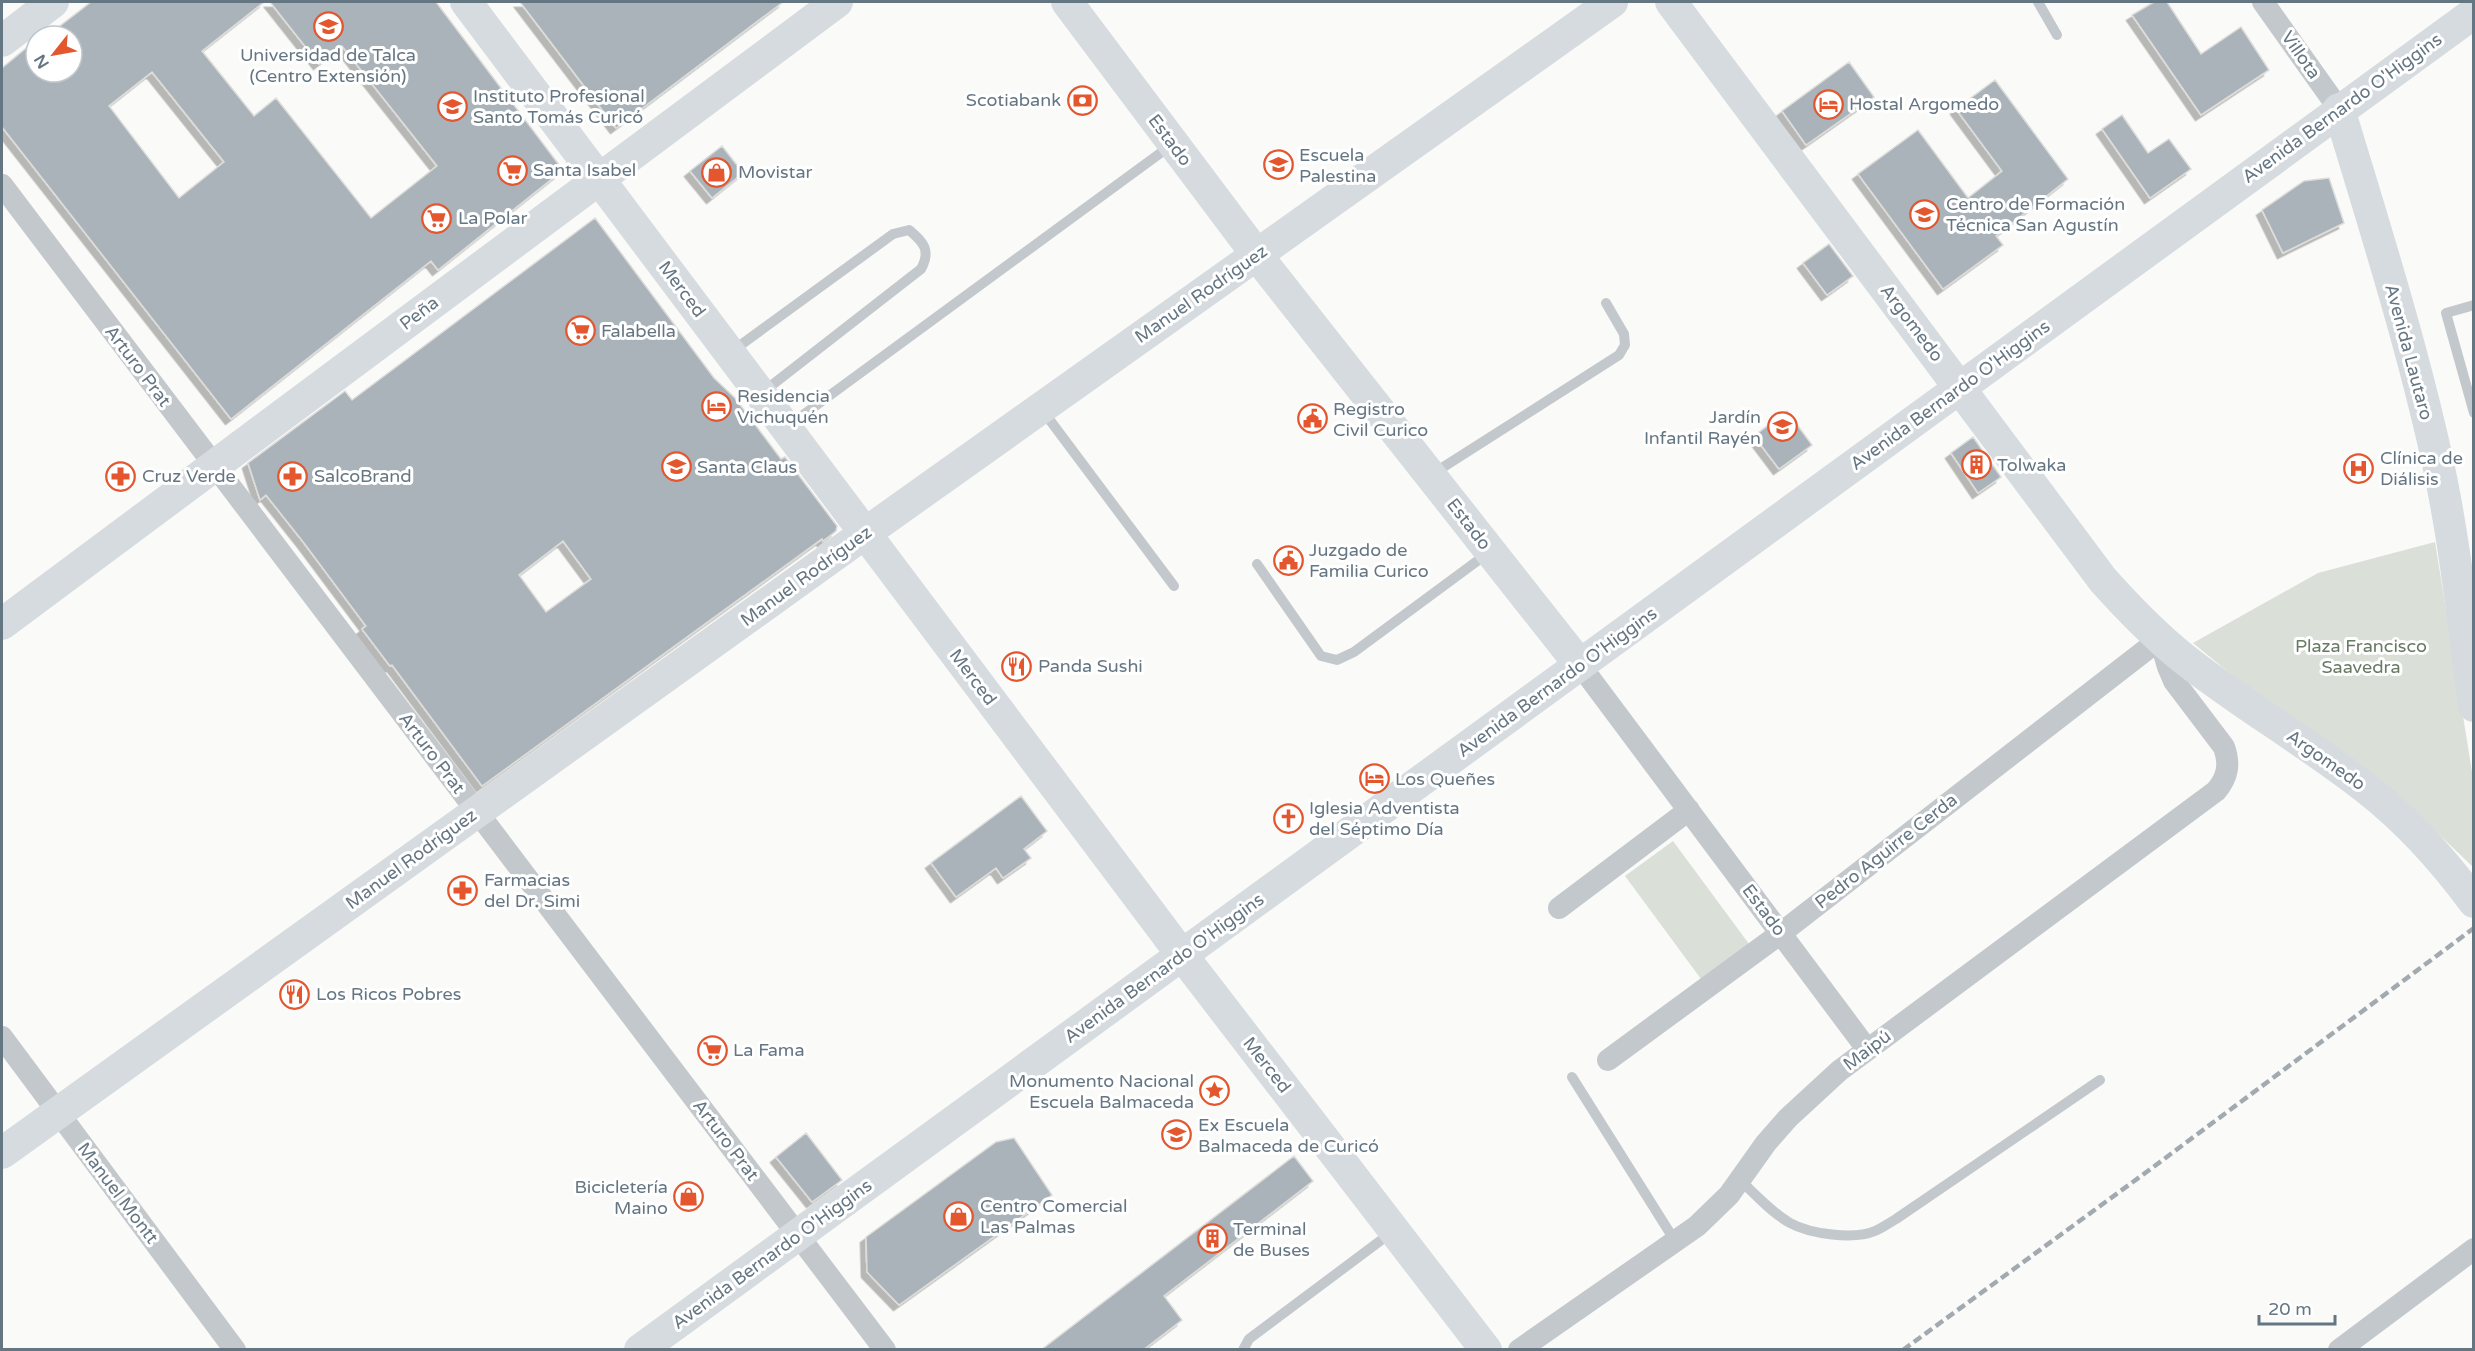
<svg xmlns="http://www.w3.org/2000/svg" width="2475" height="1351" viewBox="0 0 2475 1351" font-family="'Varela Round',sans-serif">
<defs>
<filter id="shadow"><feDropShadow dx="-5.5" dy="5.5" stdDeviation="0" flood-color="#0004"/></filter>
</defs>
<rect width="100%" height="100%" fill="#fafaf8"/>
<!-- green -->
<path fill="#dadfd7" d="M2435 542 2473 778V867L2398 795 2249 689 2193 643 2318 573Z
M1673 841 1752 948 1704 983 1625 876Z"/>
<!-- building -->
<path fill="#aab3b9" stroke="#dcdcda" stroke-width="1.5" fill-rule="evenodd" filter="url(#shadow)" d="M91 2H264L202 51 254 116 276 98 371 218 437 166 342 46 319 64 270 2H436L563 170 438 270 431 261 231 419 2 127V68L36 40V72H72V36H47ZM152 72 224 162 179 198 109 106Z
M520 2H783L616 128Z
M2154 2H2167L2201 54 2241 27 2269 70 2201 115 2132 15Z
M1849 62 1874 97 1806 145 1782 111Z
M1995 80 2068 179 1996 236 2003 245 1943 289 1858 174 1918 130 1968 198 2002 171 1956 109Z
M2122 115 2148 153 2169 139 2191 169 2150 198 2102 129Z
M722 146 743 173 712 198 690 171Z
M2329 178 2344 223 2283 253 2262 210 2304 181Z
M595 218 714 378 735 398 781 459 785 457 837 526 836 531 823 541 822 539 482 786 392 665 390 666 362 629 366 626 304 543 266 495 260 500 248 463 345 391 352 400ZM563 541 591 579 546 612 519 575Z
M1829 244 1853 276 1827 295 1803 263Z
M1787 411 1812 445 1779 469 1754 436Z
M1973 437 2001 477 1978 493 1951 453Z
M1021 796 1047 831 1024 849 1031 858 1003 878 996 868 956 897 931 863Z
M806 1133 842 1180 812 1202 776 1157Z
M1014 1138 1052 1195 899 1305 867 1272 866 1237 996 1142Z
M1294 1156 1313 1181 1164 1296 1182 1320 1143 1350H1041Z"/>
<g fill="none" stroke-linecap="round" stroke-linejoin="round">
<!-- lane -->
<path stroke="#c3c8cc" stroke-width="10" d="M2038 2 2057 35
M2474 305 2446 313 2474 413
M731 352 893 234 909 230C924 242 931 251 921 269L763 392
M1043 411 1174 586
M788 426 1170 146
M1434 473 1619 355 1625 345 1624 334 1606 303
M1257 564 1321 656 1337 660 1354 652 1488 553
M1572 1077 1675 1241
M1740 1180C1756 1195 1771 1212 1790 1223 1810 1234 1854 1240 1875 1231 1882 1228 1889 1223 1896 1219L2100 1080
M1243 1350 1249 1339 1392 1232"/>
<!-- street -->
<path stroke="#c3c8cc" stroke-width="22" d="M2263 2 2339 109
M2 185 885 1350
M1580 665 1867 1049
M1559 908 1689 810
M2 1037 235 1350
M1519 1350 1697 1226 1729 1195 1766 1143 1788 1118 1839 1071 2216 791C2228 777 2230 764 2224 747L2174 681 2168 667 2160 639 1781 933 1608 1060
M2339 1350 2474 1249"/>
<!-- secondary -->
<path stroke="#d6dbdf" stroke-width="32" d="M466 2 1182 955 1486 1350
M1067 2 1266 267 1580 665
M1671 2 2103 580C2129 609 2157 638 2188 662 2246 707 2310 744 2367 789 2408 821 2443 860 2474 902
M2 41 53 2
M2339 109C2374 225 2411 341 2437 459 2455 540 2463 623 2474 706
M2 624 837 2
M2 1153 850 544 1612 2
M640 1350 2474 13"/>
<!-- rail -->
<path stroke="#a2aab0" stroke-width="4.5" stroke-dasharray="9 4.5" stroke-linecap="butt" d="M1903 1350 2152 1168 2474 928"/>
</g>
<!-- icons -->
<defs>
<symbol id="university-ring" viewBox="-11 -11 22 22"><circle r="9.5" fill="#fff" stroke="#e4572e" stroke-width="1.5"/><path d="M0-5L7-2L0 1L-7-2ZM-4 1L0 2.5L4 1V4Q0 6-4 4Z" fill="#e4572e"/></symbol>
<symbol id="bank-ring" viewBox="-11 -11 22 22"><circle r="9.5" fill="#fff" stroke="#e4572e" stroke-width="1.5"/><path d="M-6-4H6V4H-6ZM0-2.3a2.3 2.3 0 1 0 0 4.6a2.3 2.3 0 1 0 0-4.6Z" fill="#e4572e"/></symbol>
<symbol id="hotel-ring" viewBox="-11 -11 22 22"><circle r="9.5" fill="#fff" stroke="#e4572e" stroke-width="1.5"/><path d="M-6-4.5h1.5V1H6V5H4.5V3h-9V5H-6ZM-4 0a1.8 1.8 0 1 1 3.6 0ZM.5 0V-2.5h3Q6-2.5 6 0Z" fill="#e4572e"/></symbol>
<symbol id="school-ring" viewBox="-11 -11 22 22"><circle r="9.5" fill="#fff" stroke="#e4572e" stroke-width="1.5"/><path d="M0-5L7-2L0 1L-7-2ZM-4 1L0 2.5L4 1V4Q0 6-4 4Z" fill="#e4572e"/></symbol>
<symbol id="supermarket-ring" viewBox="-11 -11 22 22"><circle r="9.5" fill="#fff" stroke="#e4572e" stroke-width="1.5"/><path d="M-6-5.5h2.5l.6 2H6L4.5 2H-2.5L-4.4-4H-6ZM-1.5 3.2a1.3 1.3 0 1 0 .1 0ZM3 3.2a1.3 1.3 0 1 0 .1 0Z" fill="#e4572e"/></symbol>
<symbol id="shop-ring" viewBox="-11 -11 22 22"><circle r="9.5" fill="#fff" stroke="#e4572e" stroke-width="1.5"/><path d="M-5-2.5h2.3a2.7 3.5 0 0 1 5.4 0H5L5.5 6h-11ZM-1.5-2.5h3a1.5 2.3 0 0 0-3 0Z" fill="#e4572e"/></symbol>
<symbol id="civic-ring" viewBox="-11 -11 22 22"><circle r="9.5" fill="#fff" stroke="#e4572e" stroke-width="1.5"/><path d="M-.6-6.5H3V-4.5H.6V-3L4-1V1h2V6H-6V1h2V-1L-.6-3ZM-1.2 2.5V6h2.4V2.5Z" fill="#e4572e"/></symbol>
<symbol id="building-ring" viewBox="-11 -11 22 22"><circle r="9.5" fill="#fff" stroke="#e4572e" stroke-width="1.5"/><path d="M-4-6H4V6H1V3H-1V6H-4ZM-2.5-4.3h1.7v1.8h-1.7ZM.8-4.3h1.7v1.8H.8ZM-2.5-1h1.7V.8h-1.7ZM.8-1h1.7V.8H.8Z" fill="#e4572e"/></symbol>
<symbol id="hospital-ring" viewBox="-11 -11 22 22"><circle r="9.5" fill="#fff" stroke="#e4572e" stroke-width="1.5"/><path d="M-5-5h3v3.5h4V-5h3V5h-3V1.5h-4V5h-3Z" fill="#e4572e"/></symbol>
<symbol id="pharmacy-ring" viewBox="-11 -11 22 22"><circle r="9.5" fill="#fff" stroke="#e4572e" stroke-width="1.5"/><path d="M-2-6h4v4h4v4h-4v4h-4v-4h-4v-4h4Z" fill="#e4572e"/></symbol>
<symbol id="restaurant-ring" viewBox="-11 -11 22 22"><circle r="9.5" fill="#fff" stroke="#e4572e" stroke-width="1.5"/><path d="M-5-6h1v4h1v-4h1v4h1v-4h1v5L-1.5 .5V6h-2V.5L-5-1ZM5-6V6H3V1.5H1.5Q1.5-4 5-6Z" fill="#e4572e"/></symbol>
<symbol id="church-ring" viewBox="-11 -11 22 22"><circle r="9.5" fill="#fff" stroke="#e4572e" stroke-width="1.5"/><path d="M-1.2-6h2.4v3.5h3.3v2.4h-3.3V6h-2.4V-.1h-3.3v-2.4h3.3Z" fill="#e4572e"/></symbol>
<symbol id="sight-ring" viewBox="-11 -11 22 22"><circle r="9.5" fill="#fff" stroke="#e4572e" stroke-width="1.5"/><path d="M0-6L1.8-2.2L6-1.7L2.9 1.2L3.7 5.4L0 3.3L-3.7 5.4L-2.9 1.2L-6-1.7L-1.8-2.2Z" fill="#e4572e"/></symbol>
</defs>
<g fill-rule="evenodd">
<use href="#university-ring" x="312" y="10" width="33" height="33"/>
<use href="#bank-ring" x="1066" y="84" width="33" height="33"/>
<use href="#hotel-ring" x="1812" y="88" width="33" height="33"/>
<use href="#university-ring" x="436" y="90" width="33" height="33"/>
<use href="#school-ring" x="1262" y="148" width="33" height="33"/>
<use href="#supermarket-ring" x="496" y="154" width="33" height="33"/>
<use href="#shop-ring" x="700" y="156" width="33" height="33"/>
<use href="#university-ring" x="1908" y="198" width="33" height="33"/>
<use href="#supermarket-ring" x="420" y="202" width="33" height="33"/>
<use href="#supermarket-ring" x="564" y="314" width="33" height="33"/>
<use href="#hotel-ring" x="700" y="390" width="33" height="33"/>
<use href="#civic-ring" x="1296" y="402" width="33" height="33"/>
<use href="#school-ring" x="1766" y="410" width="33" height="33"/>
<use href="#building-ring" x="1960" y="448" width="33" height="33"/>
<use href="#school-ring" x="660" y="450" width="33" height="33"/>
<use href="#hospital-ring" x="2342" y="452" width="33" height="33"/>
<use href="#pharmacy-ring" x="104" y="460" width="33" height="33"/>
<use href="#pharmacy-ring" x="276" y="460" width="33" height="33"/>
<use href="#civic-ring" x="1272" y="544" width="33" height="33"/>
<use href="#restaurant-ring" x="1000" y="650" width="33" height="33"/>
<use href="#hotel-ring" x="1358" y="762" width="33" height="33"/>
<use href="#church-ring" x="1272" y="802" width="33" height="33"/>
<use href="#pharmacy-ring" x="446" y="874" width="33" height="33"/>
<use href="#restaurant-ring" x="278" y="978" width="33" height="33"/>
<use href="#supermarket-ring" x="696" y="1034" width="33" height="33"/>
<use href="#sight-ring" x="1198" y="1074" width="33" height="33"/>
<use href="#school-ring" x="1160" y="1118" width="33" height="33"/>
<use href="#shop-ring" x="672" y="1180" width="33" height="33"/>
<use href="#shop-ring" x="942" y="1200" width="33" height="33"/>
<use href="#building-ring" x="1196" y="1222" width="33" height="33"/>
</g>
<g text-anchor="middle" stroke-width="6" stroke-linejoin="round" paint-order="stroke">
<!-- poi labels -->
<g font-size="18" fill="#657683" stroke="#fff" text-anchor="start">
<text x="328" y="61" text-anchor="middle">Universidad de Talca<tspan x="328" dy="21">(Centro Extensión)</tspan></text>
<text x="473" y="102">Instituto Profesional<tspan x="473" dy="21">Santo Tomás Curicó</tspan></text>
<text x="1061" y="106" text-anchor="end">Scotiabank</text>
<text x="1849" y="110">Hostal Argomedo</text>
<text x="1299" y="161">Escuela<tspan x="1299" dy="21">Palestina</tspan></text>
<text x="533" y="176">Santa Isabel</text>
<text x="738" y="178">Movistar</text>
<text x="1946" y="210">Centro de Formación<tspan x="1946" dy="21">Técnica San Agustín</tspan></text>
<text x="458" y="224">La Polar</text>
<text x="601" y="337">Falabella</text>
<text x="737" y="402">Residencia<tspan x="737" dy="21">Vichuquén</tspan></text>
<text x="1333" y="415">Registro<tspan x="1333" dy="21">Civil Curico</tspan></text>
<text x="1761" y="423" text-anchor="end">Jardín<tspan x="1761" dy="21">Infantil Rayén</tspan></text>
<text x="2380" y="464">Clínica de<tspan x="2380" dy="21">Diálisis</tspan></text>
<text x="1997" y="471">Tolwaka</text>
<text x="697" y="473">Santa Claus</text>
<text x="142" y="482">Cruz Verde</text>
<text x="314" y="482">SalcoBrand</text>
<text x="1309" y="556">Juzgado de<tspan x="1309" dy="21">Familia Curico</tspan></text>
<text x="1038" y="672">Panda Sushi</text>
<text x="1395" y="785">Los Queñes</text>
<text x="1309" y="814">Iglesia Adventista<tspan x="1309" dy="21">del Séptimo Día</tspan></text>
<text x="484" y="886">Farmacias<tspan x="484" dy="21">del Dr. Simi</tspan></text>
<text x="316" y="1000">Los Ricos Pobres</text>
<text x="733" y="1056">La Fama</text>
<text x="1194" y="1087" text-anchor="end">Monumento Nacional<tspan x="1194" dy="21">Escuela Balmaceda</tspan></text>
<text x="1198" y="1131">Ex Escuela<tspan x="1198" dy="21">Balmaceda de Curicó</tspan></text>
<text x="668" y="1193" text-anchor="end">Bicicletería<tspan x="668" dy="21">Maino</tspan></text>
<text x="980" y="1212">Centro Comercial<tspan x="980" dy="21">Las Palmas</tspan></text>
<text x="1233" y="1235">Terminal<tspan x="1233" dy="21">de Buses</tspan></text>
</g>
<!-- street labels -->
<g font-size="18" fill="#657683" stroke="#fff">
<text transform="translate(2301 55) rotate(55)" y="6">Villota</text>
<text transform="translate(2342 108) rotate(-36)" y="6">Avenida Bernardo O'Higgins</text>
<text transform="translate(1170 140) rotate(53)" y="6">Estado</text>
<text transform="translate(682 289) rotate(53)" y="6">Merced</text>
<text transform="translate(1201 294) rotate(-35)" y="6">Manuel Rodríguez</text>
<text transform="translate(419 313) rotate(-37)" y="6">Peña</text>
<text transform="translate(1912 323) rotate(53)" y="6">Argomedo</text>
<text transform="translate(2409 352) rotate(75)" y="6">Avenida Lautaro</text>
<text transform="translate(138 366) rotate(53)" y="6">Arturo Prat</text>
<text transform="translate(1950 395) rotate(-36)" y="6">Avenida Bernardo O'Higgins</text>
<text transform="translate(1469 524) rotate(52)" y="6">Estado</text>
<text transform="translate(806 576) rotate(-36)" y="6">Manuel Rodríguez</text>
<text transform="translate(973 677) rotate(53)" y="6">Merced</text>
<text transform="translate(1557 682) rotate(-36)" y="6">Avenida Bernardo O'Higgins</text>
<text transform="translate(432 753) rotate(53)" y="6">Arturo Prat</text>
<text transform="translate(2326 760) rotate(35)" y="6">Argomedo</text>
<text transform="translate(1886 851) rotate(-38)" y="6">Pedro Aguirre Cerda</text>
<text transform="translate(411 859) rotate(-36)" y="6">Manuel Rodríguez</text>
<text transform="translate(1764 910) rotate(53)" y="6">Estado</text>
<text transform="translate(1164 968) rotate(-36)" y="6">Avenida Bernardo O'Higgins</text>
<text transform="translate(1867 1050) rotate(-37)" y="6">Maipú</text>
<text transform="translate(1267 1065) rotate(52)" y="6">Merced</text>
<text transform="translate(726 1140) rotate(53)" y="6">Arturo Prat</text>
<text transform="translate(118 1193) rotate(53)" y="6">Manuel Montt</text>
<text transform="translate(772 1254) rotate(-36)" y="6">Avenida Bernardo O'Higgins</text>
</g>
<!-- park labels -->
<g font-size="18" fill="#687a64" stroke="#fff">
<text x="2361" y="652">Plaza Francisco<tspan x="2361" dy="21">Saavedra</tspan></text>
</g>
</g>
<!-- border -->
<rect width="2475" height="1351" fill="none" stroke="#657683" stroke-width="6"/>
<!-- north arrow -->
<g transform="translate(54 54) rotate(239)"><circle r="28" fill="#ffffff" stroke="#c1c8cd" stroke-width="1.5"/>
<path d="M0-4.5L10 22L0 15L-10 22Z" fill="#e4572e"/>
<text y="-9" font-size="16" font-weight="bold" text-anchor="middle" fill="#657683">N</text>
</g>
<!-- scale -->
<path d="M2259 1315v9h76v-9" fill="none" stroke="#657683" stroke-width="3"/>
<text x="2268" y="1315" font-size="18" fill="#657683" stroke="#ffffff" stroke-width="4.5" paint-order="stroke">20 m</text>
</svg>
